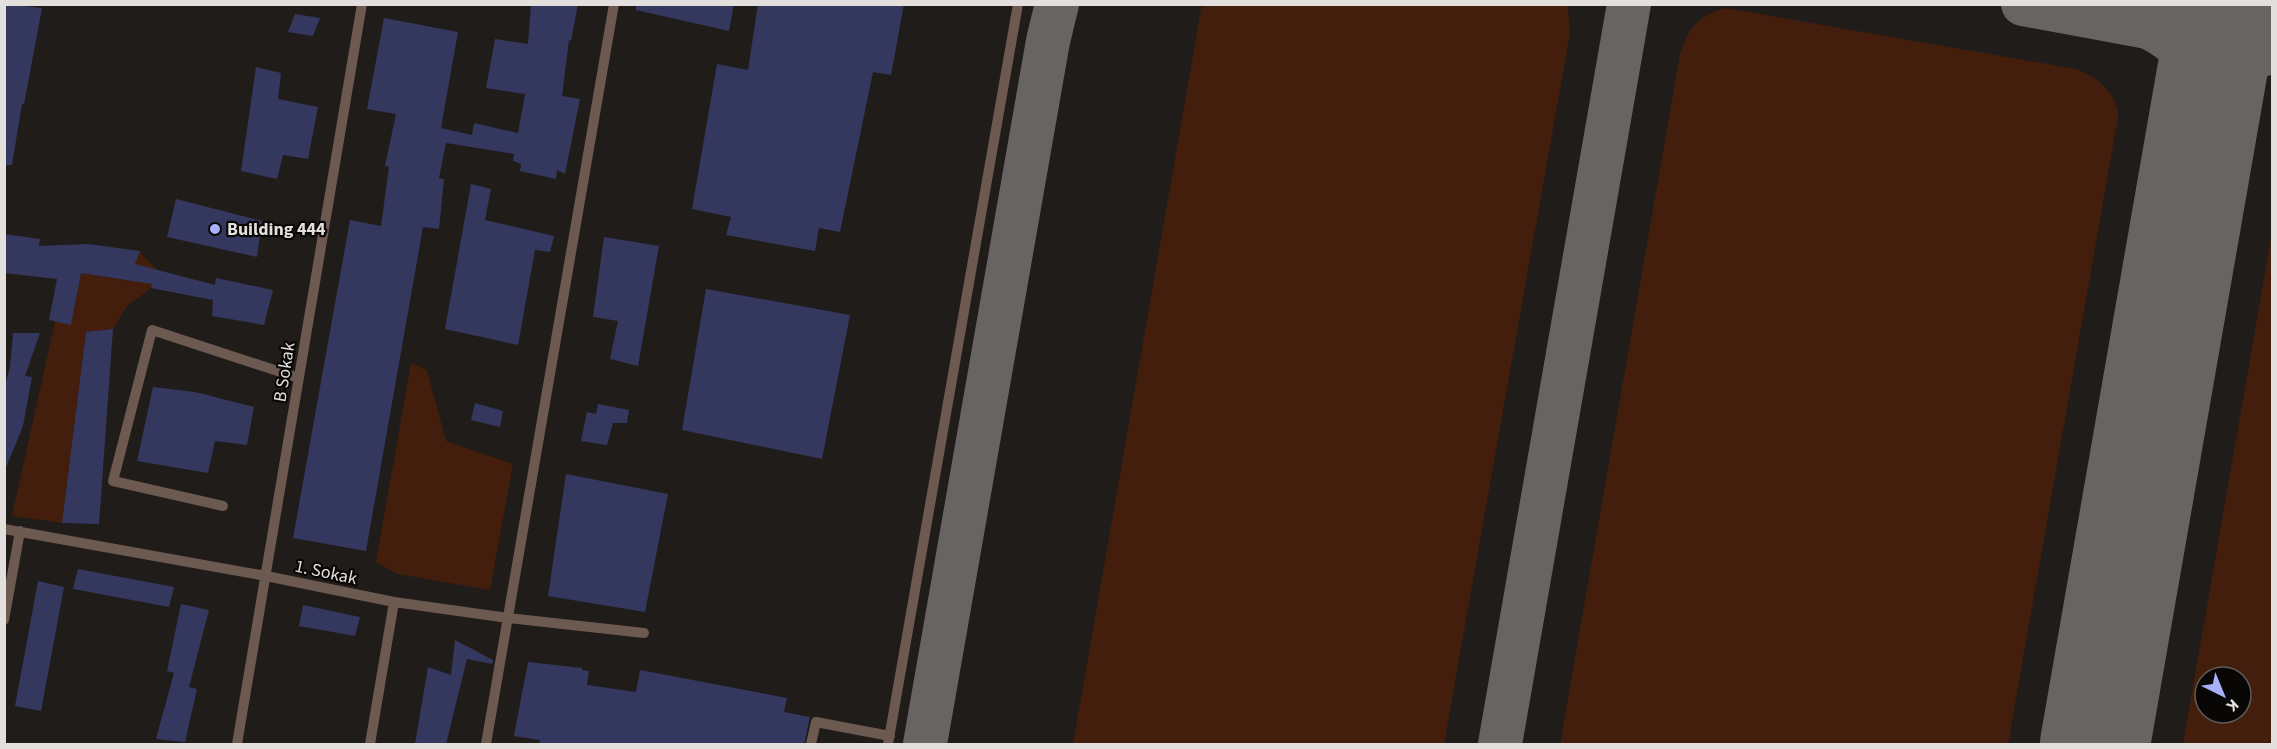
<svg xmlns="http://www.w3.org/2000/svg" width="2277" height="749" viewBox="0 0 2277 749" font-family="'Source Sans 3',sans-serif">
<rect width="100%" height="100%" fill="#201c1a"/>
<!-- green -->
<path fill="#431e0d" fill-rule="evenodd" d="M1202 4H1567L1568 7 1570 33 1444 744H1073Z
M1725 8 2076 69C2096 76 2115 91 2118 114 2119 120 2116 128 2115 134L2008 744H1560L1680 54C1689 27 1698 16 1725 8Z
M2272 233V744H2183ZM2205 677H2241V713H2205Z
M139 251 157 270 151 288 127 306 113 329 86 332 62 523 12 516 55 321 71 324 81 273 130 281Z
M411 363 427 370 446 441 513 464 490 590 397 574 376 562Z"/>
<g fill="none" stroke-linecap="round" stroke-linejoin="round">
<!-- taxiway -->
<path stroke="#686462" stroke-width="44" d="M2023 4 2148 27 2174 24 2185 20 2206 4
M2235 4 2252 30 2272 46
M2148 27C2178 41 2199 65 2208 96
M2208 96C2224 74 2246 58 2272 52
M925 744 1048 41 1057 4
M1500 744 1629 4"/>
<!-- runway -->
<path stroke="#686462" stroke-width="110" d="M2095 744 2224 4"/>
</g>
<!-- building -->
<path fill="#35385e" d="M4 4 42 8 24 104H22L12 165H4Z
M531 4H578L571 41 569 40 562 96 580 99 565 174 557 170 556 179 520 171 521 164 513 161 514 154 446 143 439 178 444 179 439 229 423 227 366 551 293 538 350 220 381 226 389 167 385 166 396 114 367 109 384 18 458 32 441 128 472 135 474 123 518 133 525 94 486 88 495 39 528 44Z
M636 4H734L729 31 636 10Z
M758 4H904L891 75 873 72 840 232 819 228 815 251 726 235 731 217 692 209 717 64 748 70Z
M295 14 320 18 313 36 288 32Z
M256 67 281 73 278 99 318 107 308 159 283 155 277 179 241 171Z
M471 184 491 189 485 220 554 236 550 252 535 250 518 345 445 329Z
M176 199 262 221 257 257 167 237Z
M4 234 40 239 39 246 88 244 140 251 135 264 215 285 216 278 273 290 264 325 212 316 213 300 151 288 152 284 81 273 71 325 49 320 57 279 4 273Z
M604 237 659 246 638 366 610 359 618 321 593 317Z
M706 289 850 315 822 459 682 430Z
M113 329 99 524 62 523 86 332Z
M13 333H40L25 376 32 377 23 426 5 470 4 389 10 367Z
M153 387 195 392 254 407 247 445 215 441 208 473 137 461Z
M475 403 503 411 500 427 471 420Z
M598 404 629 410 627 423H613L607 445 581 441 587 412 596 414Z
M566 474 668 494 645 612 548 596Z
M78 569 174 587 169 607 73 589Z
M38 581 64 587 41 711 15 706Z
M181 604 209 610 189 687 197 689 185 742 156 739 174 673 167 671Z
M303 605 360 617 355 636 299 626Z
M455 640 493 660 492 664 467 659 446 744H415L428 667 451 675Z
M528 662 582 668V670L589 671 587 685 636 692 640 670 787 698 784 712 810 717 804 744H539L540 740 514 736Z"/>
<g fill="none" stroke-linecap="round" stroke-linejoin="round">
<!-- service -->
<path stroke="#6c5950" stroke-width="10" d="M223 506 113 481 152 330 299 378
M4 529 266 576 394 602 508 618 644 633
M4 620 20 531
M237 744 362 4
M370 744 394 602
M486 744 614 4
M811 744 816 722 890 736
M888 744 1018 4"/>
</g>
<!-- markers -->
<circle fill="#a8b0fc" stroke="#080706" stroke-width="2" cx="215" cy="229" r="6"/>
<g text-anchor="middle" stroke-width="4.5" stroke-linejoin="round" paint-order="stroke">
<!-- poi labels -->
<g font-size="18" font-weight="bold" fill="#e2dfdd" stroke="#080706" text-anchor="start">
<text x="227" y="235">Building 444</text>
</g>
<!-- street labels -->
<g font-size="18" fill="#e2dfdd" stroke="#080706">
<text transform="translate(284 372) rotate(-81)" y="6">B Sokak</text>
<text transform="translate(326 572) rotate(12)" y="6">1. Sokak</text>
</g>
</g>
<!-- border -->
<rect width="2277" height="749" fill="none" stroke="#e2dfdd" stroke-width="12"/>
<!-- north arrow -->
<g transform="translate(2223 695) rotate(137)"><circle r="28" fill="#080706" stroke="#5f5d5c" stroke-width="1.5"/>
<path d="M0-4.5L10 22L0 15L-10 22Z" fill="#a8b0fc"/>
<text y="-9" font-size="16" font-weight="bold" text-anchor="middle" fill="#e2dfdd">K</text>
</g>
</svg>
